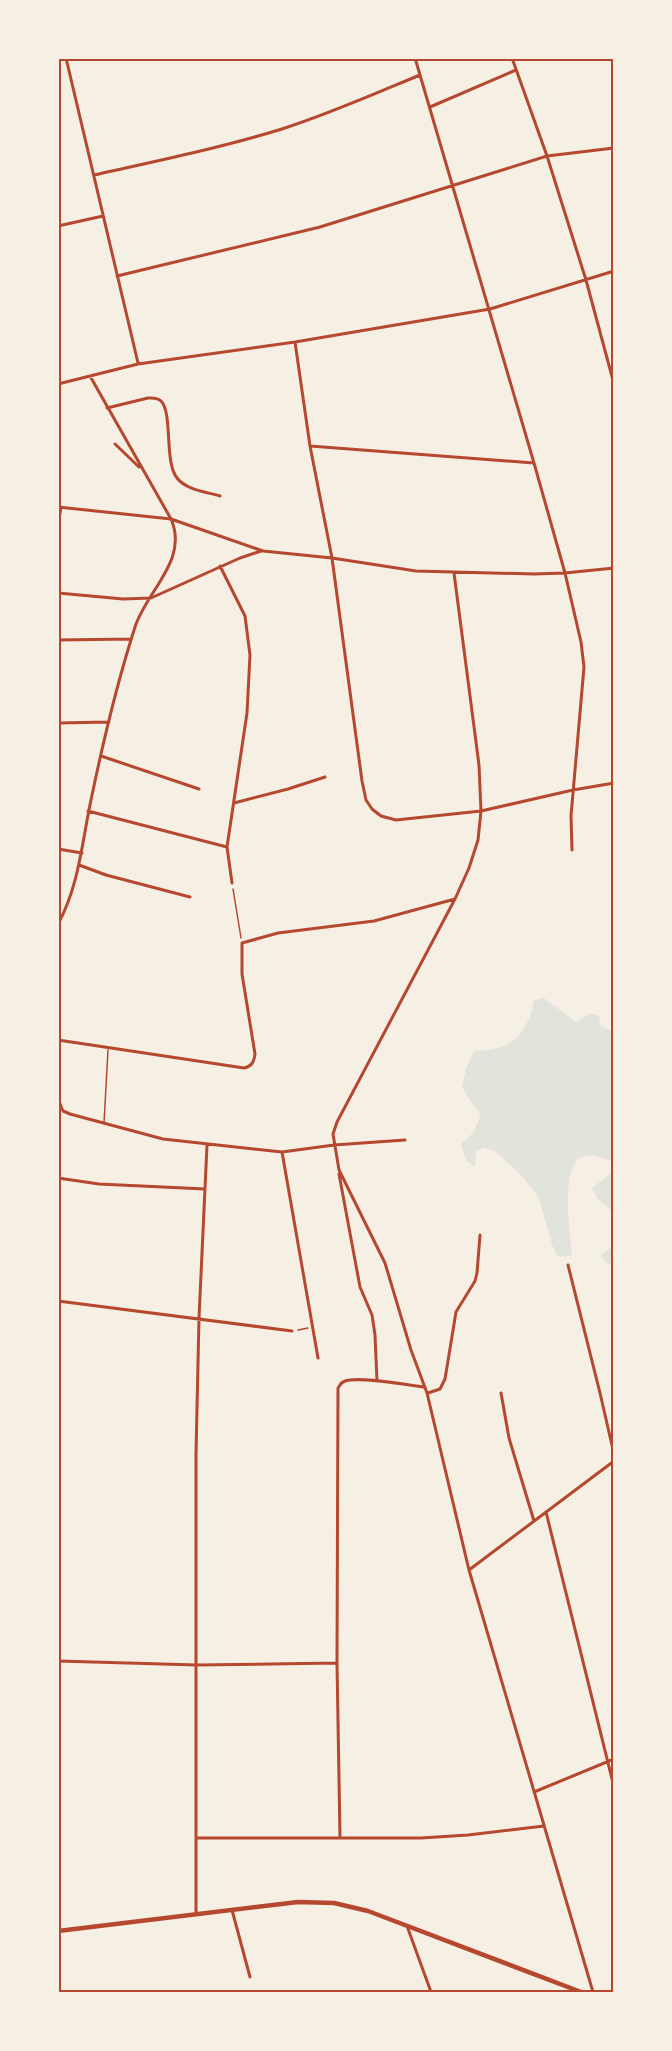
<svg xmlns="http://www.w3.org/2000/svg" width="672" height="2051" viewBox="0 0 672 2051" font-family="'IBM Plex Sans',sans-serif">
<rect width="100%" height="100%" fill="#f6efe4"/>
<!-- green -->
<path fill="#e2e4dc" d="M544 998 576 1022 591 1013 599 1016 601 1026 613 1031V1212L597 1198 592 1188 613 1172 610 1160C601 1158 591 1153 582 1157 560 1166 570 1235 572 1255L558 1257 552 1245 539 1198 523 1177 495 1151 484 1148 476 1152 475 1167 466 1161 461 1144 474 1132 481 1114 470 1101 462 1087 466 1069 474 1051C511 1050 527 1036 534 1000Z
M613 1246V1266L606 1263 601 1255Z"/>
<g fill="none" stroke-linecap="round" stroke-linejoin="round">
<!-- path -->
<path stroke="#b5482f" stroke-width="1.5" d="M233 889 241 938
M298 1330 308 1328"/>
<!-- service -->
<path stroke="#b5482f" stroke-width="1.5" d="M104 1123 108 1050"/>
<!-- minor -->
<path stroke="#b5482f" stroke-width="3" d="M66 58 138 363
M415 58 534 463 565 573 581 642 584 667 571 816 572 850
M512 58 547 156 586 280 614 384
M430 107 516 70
M94 175C157 161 220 148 282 129 329 114 374 94 420 75
M58 226 103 216
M117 276 320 227 547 156 614 148
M295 342 310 446 332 558 362 781 366 800 372 809 381 816 396 820 481 811 573 790 614 783
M58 384 138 364 295 342 490 309 614 271
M107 408 148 398C152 398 157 397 161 401 173 413 164 462 177 478 186 490 207 492 220 496
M115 444 139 467
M310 446 534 463
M58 507 171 519 263 551 332 558 416 571 534 574 565 573 614 568
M58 526 61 507
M220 566 245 616 250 655 247 713 227 847 232 883
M454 573 479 765 481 811 478 840 469 868 455 899 337 1122 333 1134 339 1170 385 1263 411 1350 427 1393 469 1570 593 1992
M58 593 123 599 151 598 240 558 261 551
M58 640 131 639
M58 723 109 722
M101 756 199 789
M234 803 288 789 325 777
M88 811 227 847
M58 849 82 853
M79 865 106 875 190 897
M58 924C79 886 82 842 91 800 103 742 117 683 135 627 147 590 189 560 171 519L90 376
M58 1040 244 1068C252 1066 254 1062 255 1054L242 974V943L278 933 374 921 455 899
M58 1071 59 1040
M58 1099 63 1111 70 1114 163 1139 282 1152 334 1145 405 1140
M282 1152 318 1358
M339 1174 360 1287 372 1315 375 1335 377 1381
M58 1178 99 1184 205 1189
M568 1265 600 1393 614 1454
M58 1301 292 1331
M428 1393 440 1389 445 1379 456 1312 475 1281 477 1273 480 1235
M501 1393 509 1438 534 1521
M546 1512 614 1787
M469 1570 614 1461
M58 1661 197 1665 337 1663
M534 1792 614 1759
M340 1837 337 1663 338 1388C341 1384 340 1383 345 1381 359 1376 407 1385 424 1387
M196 1838H421L468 1835 544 1826
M232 1910 250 1977
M196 1914V1454L199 1318 207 1145
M407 1926 431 1992"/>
<!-- secondary -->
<path stroke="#b5482f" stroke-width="4.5" d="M58 1931 298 1902 334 1903 368 1911 581 1992"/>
</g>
<!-- border -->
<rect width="672" height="2051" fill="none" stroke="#f6efe4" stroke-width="120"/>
<rect x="60" y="60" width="552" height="1931" fill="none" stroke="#b5482f" stroke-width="2"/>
</svg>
